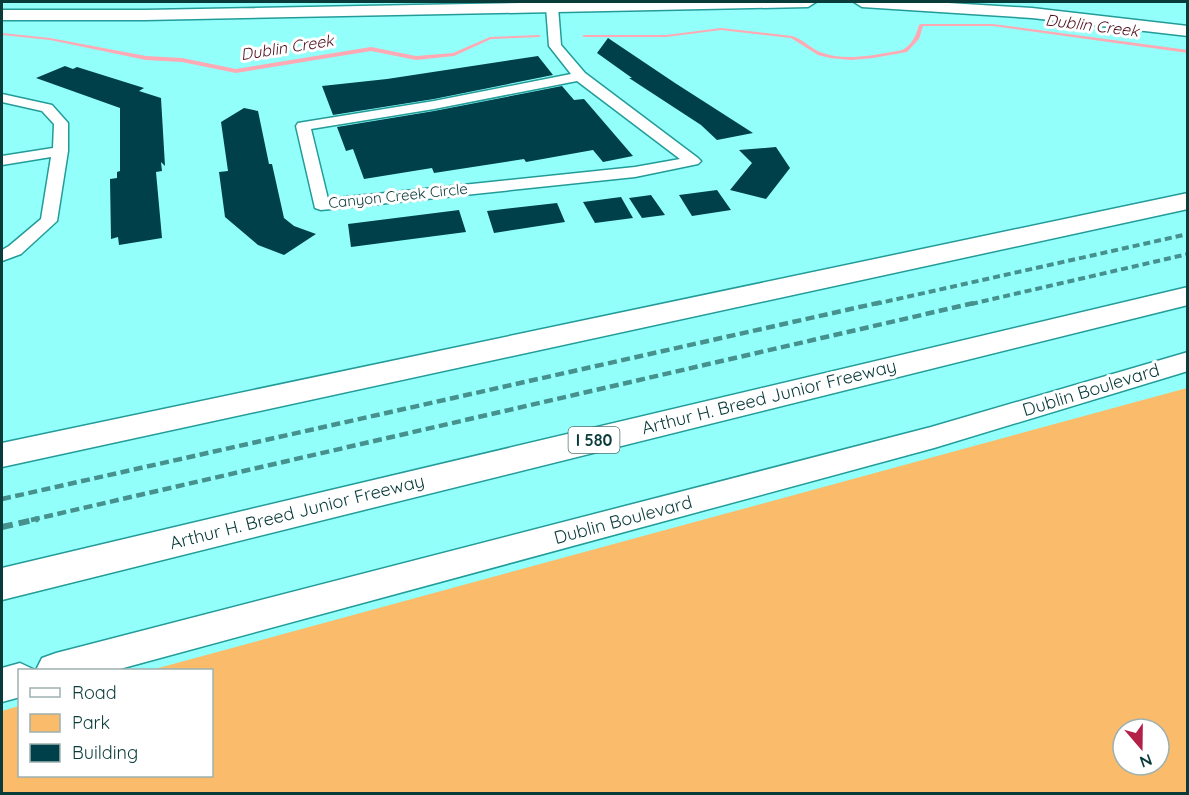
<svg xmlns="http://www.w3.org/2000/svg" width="1189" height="795" viewBox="0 0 1189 795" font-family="Quicksand,sans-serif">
<rect width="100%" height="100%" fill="#93fffa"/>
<!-- green -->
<path fill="#fabb6a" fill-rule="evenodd" d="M1187 388V793H2V711L19 706 20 776H212V670H151ZM1123 729H1159V765H1123Z"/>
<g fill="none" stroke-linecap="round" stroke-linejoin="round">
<!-- stream -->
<path fill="#fea9b3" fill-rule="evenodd" d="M921 24H993L1188 50V53L993 26H923L919 39 907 52 873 58 851 60 830 58 818 55 791 38 721 30 666 37H584L582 36 584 35H666L721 28 792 36C803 39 810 48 820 52 842 61 869 56 891 52 895 51 901 51 904 49 913 43 916 35 919 25Z
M2 33 50 38 146 56 182 58 236 69 371 47 416 56 453 53 490 37 539 35 541 36 539 37 491 39 454 56 416 60 371 51 236 73 182 62 146 60 50 40 2 35Z"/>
</g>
<!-- building -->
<path fill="#00404a" d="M608 38 675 83 753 133 717 140 701 125 629 78H632L597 53Z
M538 56 553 75 434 99 333 115 322 86 387 79Z
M65 66 73 69 77 67 144 88 139 91 161 98 165 166 161 162 162 171 156 172 162 238 119 245 118 237 111 239 110 179 117 178V172L120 171V108L36 78Z
M562 86 574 100 584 99 633 156 603 162 593 150 526 162 524 159 434 173 432 168 364 179 353 149 346 151 337 127 434 111Z
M244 108 258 111 269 164H272L284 218 294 226 316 234 284 255 258 245 225 217 219 172 228 171 221 122Z
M776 147 790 168 766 199 730 190 752 163 739 150Z
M717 190 731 210 692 216 679 195Z
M651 195 665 215 642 218 629 198Z
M621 197 633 218 595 223 583 202Z
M557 203 565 222 494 233 487 211Z
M459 210 466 232 351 247 348 224Z"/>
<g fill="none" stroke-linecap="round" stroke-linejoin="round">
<defs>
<path id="street" d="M552 3 558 7 561 45 585 73 698 158 701 161 698 164 635 177 321 210 315 208 296 126 298 123 434 101 571 74 549 46 546 7ZM577 81 680 159 635 167 328 199 311 129 434 109Z
M2 94 52 105 68 123V151L57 221 21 254 2 261V250L9 246 41 219 51 157 2 165V156L53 148 54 124 42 111 2 102Z"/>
<path id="secondary" d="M577 2H816L808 7 145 20H2V10H145Z
M854 2H932L1032 8 1188 26V36L1032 18 862 7Z
M1188 352V371L934 448 116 670H36L42 658 56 653 931 427Z
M20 663 35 670H20V697L2 702V668Z"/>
<path id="highway" d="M1188 193V209L2 467V443Z
M1188 287V305L2 600V568Z"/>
</defs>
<!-- street casing -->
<use href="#street" stroke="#239c99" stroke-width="3"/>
<!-- secondary casing -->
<use href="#secondary" stroke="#239c99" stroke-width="3"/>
<!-- highway casing -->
<use href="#highway" stroke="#239c99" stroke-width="3"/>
<!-- street -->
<use href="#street" fill="#fff" fill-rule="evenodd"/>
<!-- secondary -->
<use href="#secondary" fill="#fff" fill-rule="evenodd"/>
<!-- highway -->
<use href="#highway" fill="#fff" fill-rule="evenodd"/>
<!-- rail-far2 -->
<path stroke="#46918e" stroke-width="4" stroke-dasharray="7 4" stroke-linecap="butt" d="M875 304 1188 234
M971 304 1188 254"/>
<!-- rail-far1 -->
<path stroke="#46918e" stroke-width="4.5" stroke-dasharray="9 4.5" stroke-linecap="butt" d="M2 499 882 302
M31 520 978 302"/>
<!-- rail -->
<path stroke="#46918e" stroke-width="6" stroke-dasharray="11 6" stroke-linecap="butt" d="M2 527 38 519"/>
</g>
<g text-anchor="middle" stroke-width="6" stroke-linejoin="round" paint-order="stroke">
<!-- far-street labels -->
<g font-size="15" fill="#093b3a" stroke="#fff">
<text transform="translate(398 196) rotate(-6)" y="5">Canyon Creek Circle</text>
</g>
<!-- far-water labels -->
<g font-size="16" font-style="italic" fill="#4f0f1e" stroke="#fff">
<text transform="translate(1092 25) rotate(7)" y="6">Dublin Creek</text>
<text transform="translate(287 47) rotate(-9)" y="6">Dublin Creek</text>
</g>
<!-- shield labels -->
<rect fill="#fff" stroke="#537675" stroke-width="1.5" x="568.5" y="427" width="51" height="26" rx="4.5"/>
<g font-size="16" font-weight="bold" fill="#093b3a">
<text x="594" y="446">I 580</text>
</g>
<!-- street labels -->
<g font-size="18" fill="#093b3a" stroke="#fff">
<text transform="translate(1091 390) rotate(-17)" y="6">Dublin Boulevard</text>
<text transform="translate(769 397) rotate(-14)" y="6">Arthur H. Breed Junior Freeway</text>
<text transform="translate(297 512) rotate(-14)" y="6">Arthur H. Breed Junior Freeway</text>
<text transform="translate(623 520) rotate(-15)" y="6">Dublin Boulevard</text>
</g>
</g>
<!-- border -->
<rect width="1189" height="795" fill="none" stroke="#093b3a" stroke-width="6"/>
<!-- legend -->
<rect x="18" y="669" width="195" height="108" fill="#ffffff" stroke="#9db1b0" stroke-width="1.5"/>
<rect x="30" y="688" width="30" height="9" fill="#ffffff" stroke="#9db1b0" stroke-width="1.5"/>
<text x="72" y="699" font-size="18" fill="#093b3a">Road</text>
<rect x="30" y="714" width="30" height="18" fill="#fabb6a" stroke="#9db1b0" stroke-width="1.5"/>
<text x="72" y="729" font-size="18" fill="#093b3a">Park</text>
<rect x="30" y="744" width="30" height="18" fill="#00404a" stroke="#9db1b0" stroke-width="1.5"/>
<text x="72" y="759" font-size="18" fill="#093b3a">Building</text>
<!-- north arrow -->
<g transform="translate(1141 747) rotate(160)"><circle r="28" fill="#ffffff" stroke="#9db1b0" stroke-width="1.5"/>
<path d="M0-4.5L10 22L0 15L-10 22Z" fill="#b32148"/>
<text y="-9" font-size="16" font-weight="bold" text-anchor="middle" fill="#093b3a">N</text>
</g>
</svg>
